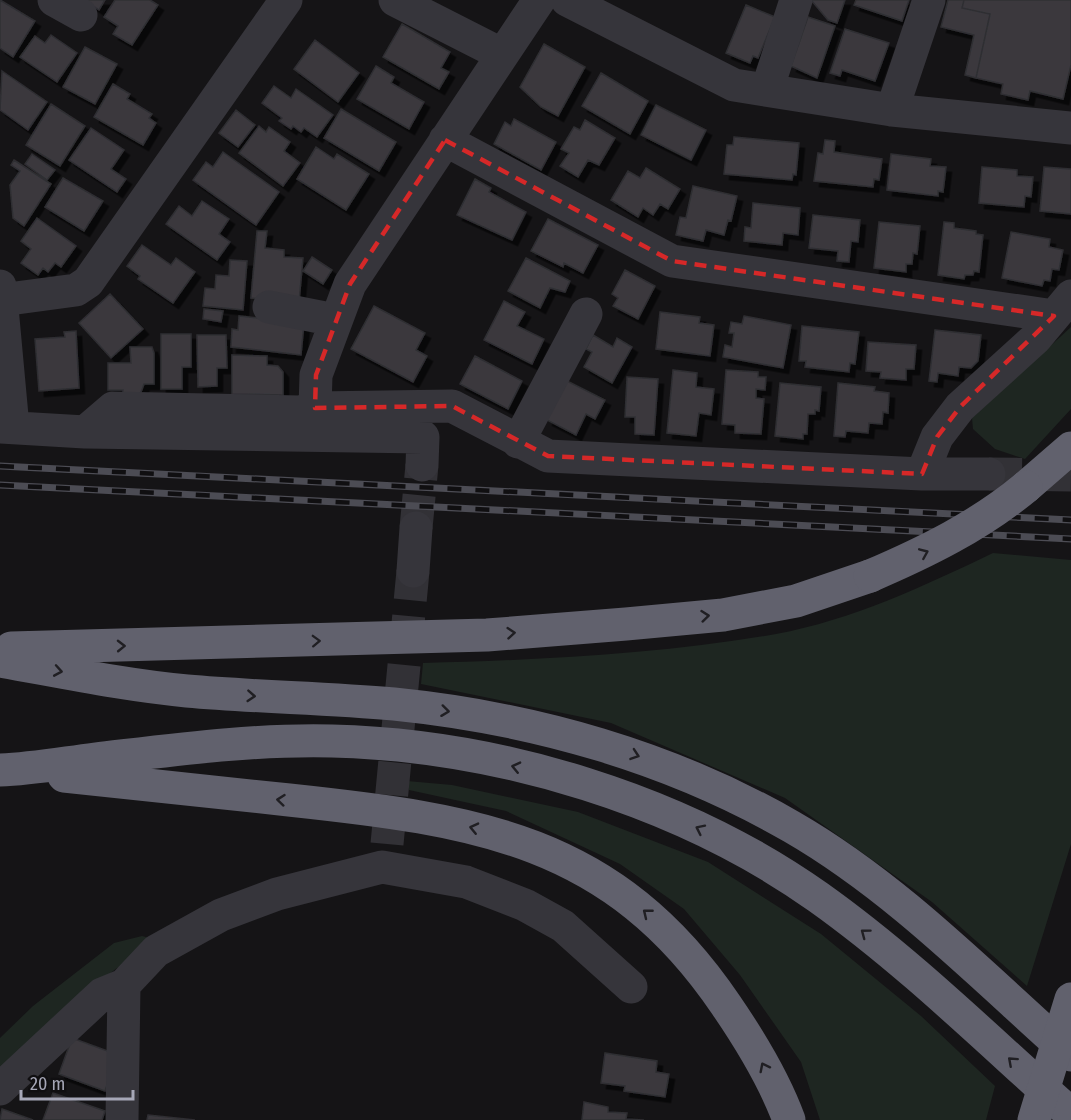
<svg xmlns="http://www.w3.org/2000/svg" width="1071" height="1120" viewBox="0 0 1071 1120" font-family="'Fira Sans Condensed',sans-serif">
<defs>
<filter id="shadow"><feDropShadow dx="5.5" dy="5.5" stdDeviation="0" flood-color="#0009"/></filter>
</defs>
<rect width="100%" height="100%" fill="#151416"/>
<!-- green -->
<path fill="#1e2621" d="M1071 327V409L1025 459 995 449 973 429 972 418Z
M993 553 1071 560V844L1027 986 932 902 785 798 611 723 421 684 423 663C538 660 663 654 776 634 852 620 924 586 993 553Z
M407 781 452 785 578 812 708 862 821 934 921 1016 995 1086 986 1120H820L801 1062 740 975 684 909 620 864 506 811 409 790Z
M142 936 157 940 131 965 117 968 91 988 0 1073V1038L33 1006 114 943Z"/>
<!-- building -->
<path fill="#3a393e" stroke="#2f2e32" stroke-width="1.5" filter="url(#shadow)" d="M0 0 35 21 13 57 0 48Z
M84 0H105L99 10Z
M115 0H150L158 5 132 45 113 34 118 26 104 17Z
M811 0H845L837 23 828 20Z
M856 0H909L902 21 854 5Z
M948 0H964L962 8 990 14 976 78 965 75 974 35 941 27Z
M964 0H1071V65L1063 99 1030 91 1028 100 1001 94 1003 84 976 78 990 14 962 8Z
M746 5 775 17 758 58 753 56 750 63 726 53Z
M808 17 835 26 817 78 791 66Z
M402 24 450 52 441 68 449 72 439 89 383 57Z
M845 29 889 43 875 81 842 70 840 76 830 73Z
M51 35 77 53 57 82 20 57 35 36 45 43Z
M315 40 359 73 338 102 294 69Z
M544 44 585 67 558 116 541 107 520 87Z
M85 47 117 64 95 104 63 87Z
M376 66 394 77 391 83 424 102 409 129 357 99Z
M2 71 47 102 28 130 0 110Z
M601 73 648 101 630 134 582 106Z
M113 84 130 94 127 99 152 114 149 118 156 123 143 145 94 117Z
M274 86 291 98 296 89 333 115 317 137 304 128 301 132 293 126 291 129 279 121 282 118 262 103Z
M51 104 85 126 60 166 26 145Z
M656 105 706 130 691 160 641 135Z
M341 109 396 142 379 171 324 138Z
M236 110 255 125 238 147 219 133Z
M514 119 556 142 541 170 494 144 505 122 511 126Z
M585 120 615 138 599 165 588 160 578 177 560 166 569 153 561 149 574 127 580 130Z
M259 126 266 132 269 127 290 142 284 151 300 163 283 186 239 153Z
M91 128 124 150 111 169 126 179 117 192 69 160Z
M734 137 799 143 796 175 793 174 792 180 724 174 727 145H733Z
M825 140 835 141 834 152 882 159 879 180 874 179 873 187 814 181 818 153 823 154Z
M316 147 334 159 337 154 369 174 346 210 297 179Z
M223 152 279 192 256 225 193 180 206 162 213 167Z
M32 154 55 170 47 180 25 164Z
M891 154 931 159 930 166 946 167 943 192 938 191V196L887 190Z
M14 160 51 184 24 226 13 218 10 185 20 171 11 165Z
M982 167 1017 170V176L1033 177 1031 197 1025 196 1024 207 979 203Z
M1044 167 1071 169V214L1040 211Z
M646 168 680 189 668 209 660 204 653 215 643 208 638 217 611 200 628 171 640 178Z
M63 178 103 201 84 231 45 207Z
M475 179 491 188 489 192 526 212 512 240 457 215Z
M693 186 737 196 731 221 728 220 724 235 706 230 703 241 676 235 680 217 686 218Z
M202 201 229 219 219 234 230 242 217 260 166 224 179 206 192 216Z
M753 203 800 208 798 235 783 233 782 245 744 241 745 227 751 228Z
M813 215 860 220 858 242 851 241 849 262 837 261 838 251 809 248Z
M37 218 76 246 61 267 55 263 48 272 43 268 38 275 21 263 31 249 21 241Z
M548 219 598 245 583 273 564 263 563 267 531 251Z
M879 222 920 226 917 254 913 253 912 264H906V272L874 268Z
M944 222 954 223V228L976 231V234L983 235 979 272 974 271 973 275H965L964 279 938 275Z
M257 231H267L265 248 284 250V257L303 258 299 302 251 298Z
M1011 232 1050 239 1049 247 1063 250 1059 270 1052 269 1050 281 1044 280 1042 286 1002 278Z
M142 245 171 265 176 258 195 272 173 303 138 279 140 276 127 266Z
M312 257 332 270 323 284 303 271Z
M526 258 570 281 565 292 550 288 540 308 508 291Z
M230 260 247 261 243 310 203 306 205 288 215 289 216 275 229 276Z
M625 270 655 286 638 319 613 306 618 298 612 294Z
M110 294 143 329 111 358 79 323Z
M504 301 525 312 517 326 544 339 532 364 484 340Z
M374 306 425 333 416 350 427 356 413 382 351 349Z
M204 309 223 311 221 322 203 319Z
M660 312 700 317 699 323 714 325 710 356 656 349Z
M239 316 304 323 301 355 231 347 232 329 238 330Z
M744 316 791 325 783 368 723 357 725 345 732 347 734 333H729L731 322 742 324Z
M802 326 859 332 855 364 850 363 849 372 805 367 806 361H799Z
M935 330 981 335 978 361 971 368 959 367 958 376 938 373 937 382 929 381Z
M76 331 79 388 39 391 35 339 65 337 64 332Z
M161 334H191V367H182V389H161Z
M197 335H226L227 368H217V386L198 387Z
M593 335 613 347 617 338 632 347 612 383 584 367 592 352 586 349Z
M868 342 916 345 914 369H906V380L880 378 881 372 866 371Z
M130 347H152L154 353V384H144L140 395H123V390H108V363H131Z
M232 355 267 356V365L278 366 283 372V395L232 394Z
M475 356 522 381 508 409 460 384Z
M673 370 697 373 696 387 714 389 711 415 699 413 696 436 667 433Z
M726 370 758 372V377H766L765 390 756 389V398L764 399 761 434 735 433V425L722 424Z
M627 377 658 379 654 435 635 434V417H625Z
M567 381 605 400 595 419 586 414 576 435 547 420Z
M780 383 821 387 819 411 815 410V414H808L807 434H803V439L775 436Z
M838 383 875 387 874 391 889 393 888 413 883 412 882 424 869 423 868 433 846 431 845 437 834 436Z
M72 1038 113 1053 111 1073 105 1091 59 1074Z
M605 1053 657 1061 656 1072 669 1074 665 1097 624 1091 625 1086 601 1083Z
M53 1093 105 1111 102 1120H43Z
M584 1102 608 1107V1112L627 1113 626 1119 644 1120H582Z
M2 1109 33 1120H0Z
M148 1115 195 1120H147Z"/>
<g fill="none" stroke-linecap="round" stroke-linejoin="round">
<!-- minor-tunnel -->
<path stroke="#323136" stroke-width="33" stroke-dasharray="33 16" stroke-linecap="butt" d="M989 474 1071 475
M416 528 422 465
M387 844 413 571"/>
<!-- minor -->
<path stroke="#36353b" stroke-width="33" d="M54 0 81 15
M395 0 501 54
M567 0 734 85 892 110 1071 128
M767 90 796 0
M892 110 929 0
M445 140 672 261 1054 316
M0 286 13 427
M2 300 76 290 88 282 286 0
M269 307 335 320
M315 408 316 375 350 284 539 0
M0 427 85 432 423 437 422 465
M85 432 113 408 300 412 315 408 452 406 548 456 922 474 937 437 960 407 1036 338 1071 296
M518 442 586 314
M922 474H989
M413 571 416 528
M0 1089 102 994 124 985
M122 1120 124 985 156 951 221 915 277 894 382 867 466 882 525 905 563 926 631 987"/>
<!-- highway -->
<path stroke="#61616d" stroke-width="33" d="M1026 487 1071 448
M11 648 487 635 626 624 723 615 796 601 870 576
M0 661C62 672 124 685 187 691 256 697 325 698 394 704 533 718 671 757 792 827 896 887 982 976 1071 1055
M0 770C31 769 63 763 95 759 173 750 253 739 332 741 499 745 681 800 818 897 908 961 988 1040 1071 1114
M64 776C139 784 214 792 289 800 475 820 613 838 726 1005 750 1040 774 1079 789 1120"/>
<defs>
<path id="rail" d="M0 466 1071 520
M0 485 1071 539"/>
</defs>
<!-- rail casing -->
<use href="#rail" stroke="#4c4c54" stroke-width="7"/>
<!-- rail -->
<use href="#rail" stroke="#100f11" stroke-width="4.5" stroke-dasharray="14" stroke-linecap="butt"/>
<!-- highway-bridge -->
<path stroke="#61616d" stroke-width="33" d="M870 576C926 552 979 526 1026 487
M1034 1120 1071 999"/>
</g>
<!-- one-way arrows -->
<defs><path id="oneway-chevron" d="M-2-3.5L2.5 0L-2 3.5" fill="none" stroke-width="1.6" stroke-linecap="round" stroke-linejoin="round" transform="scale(1.5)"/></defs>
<g stroke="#201f23">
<use href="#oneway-chevron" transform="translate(924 553) rotate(-23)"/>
<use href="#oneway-chevron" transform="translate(705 616) rotate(-6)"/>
<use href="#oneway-chevron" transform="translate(511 633) rotate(-5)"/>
<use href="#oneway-chevron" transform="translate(316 641) rotate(-2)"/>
<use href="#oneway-chevron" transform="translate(121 646) rotate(-1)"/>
<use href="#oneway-chevron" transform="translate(58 671) rotate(10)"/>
<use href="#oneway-chevron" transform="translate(251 696) rotate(4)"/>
<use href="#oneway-chevron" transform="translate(445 711) rotate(7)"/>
<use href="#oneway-chevron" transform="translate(635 755) rotate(19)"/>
<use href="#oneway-chevron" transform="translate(516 767) rotate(-167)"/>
<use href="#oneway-chevron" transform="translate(281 800) rotate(-174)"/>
<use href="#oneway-chevron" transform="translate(474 828) rotate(-167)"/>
<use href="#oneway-chevron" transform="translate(700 829) rotate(-154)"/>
<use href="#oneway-chevron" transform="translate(647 913) rotate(-141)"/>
<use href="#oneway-chevron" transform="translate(865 933) rotate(-143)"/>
<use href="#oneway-chevron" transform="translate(1012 1061) rotate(-138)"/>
<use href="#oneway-chevron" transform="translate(764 1067) rotate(-117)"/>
</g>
<!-- marked area -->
<path fill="none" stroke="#d62828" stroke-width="4.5" stroke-dasharray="12 8" stroke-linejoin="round" d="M445 140 672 261 1054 316 960 407 937 437 922 474 548 456 452 406 315 408 316 375 350 284Z"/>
<!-- scale -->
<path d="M21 1090v9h112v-9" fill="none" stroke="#a6a7b7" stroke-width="3"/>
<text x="30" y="1090" font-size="18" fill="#a6a7b7" stroke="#100f11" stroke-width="4.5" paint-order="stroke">20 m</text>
</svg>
